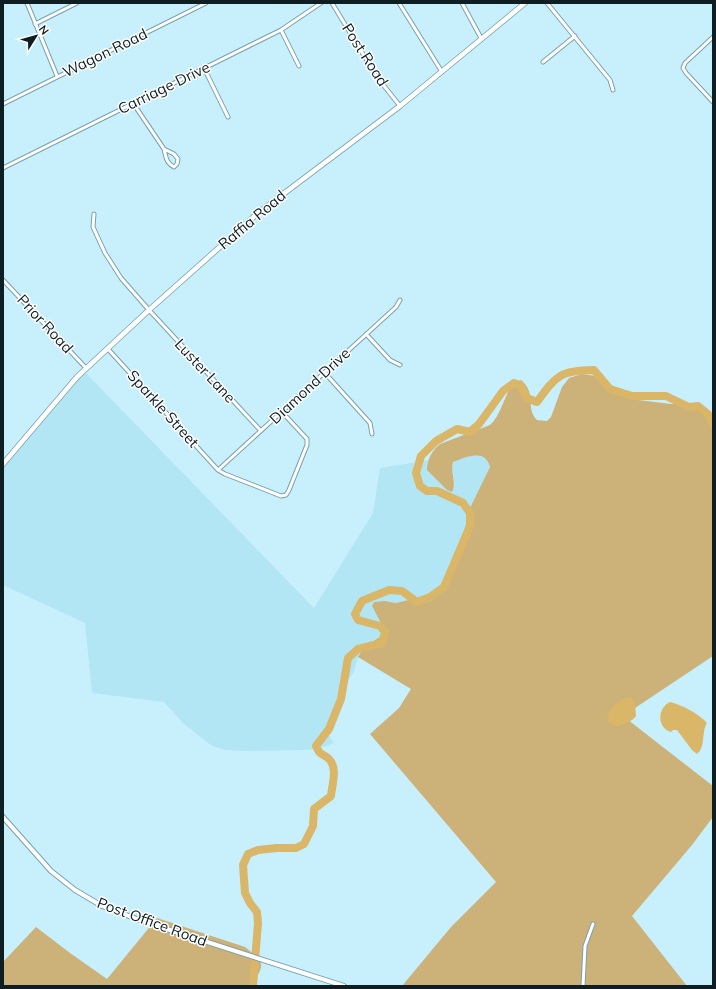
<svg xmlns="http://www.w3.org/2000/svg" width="716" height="989" viewBox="0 0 716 989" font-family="Mulish,sans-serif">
<rect width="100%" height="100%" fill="#c7f0fc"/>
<!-- built -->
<path fill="#b3e6f4" d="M83 370 314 608 373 513 380 468 429 460 427 464 455 486 452 467 453 462 471 455 483 457 488 461 490 468 469 510 460 553 452 573 437 596 431 601 424 602 417 598 396 603 385 601 372 606 384 629 383 635 370 642 362 651 357 660 354 672 346 683 338 711 329 729 328 734 334 743 318 749 303 750 247 751 226 750 212 746 184 724 164 702 92 693 85 623 3 585V468Z"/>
<!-- green -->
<path fill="#ccb179" d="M582 374 596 376 623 396 638 400 671 404 685 403 692 405 703 412 713 425V656L623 716 713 786V817L692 845 632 916 687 986H402L451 927 496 882 370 734 399 708 411 689 358 657C364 646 373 641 383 635L384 629 372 606 374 602 385 601 396 603 417 598 424 602 431 601 437 596 452 573 460 553 469 510 490 467C485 448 466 457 453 462 450 474 457 481 452 492L447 490 427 470C427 460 432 450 440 444L490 425C504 413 504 386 521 380 537 393 525 408 537 420L547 421 551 417 562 387 569 378Z
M157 918 245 947C267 964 264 965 251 986H3V962L36 927 70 953 107 979Z"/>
<!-- water -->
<path fill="#dab668" d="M631 697 635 704 636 716C630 724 611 732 607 719 609 707 619 699 631 697Z
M670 702C682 705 698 713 707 723 701 732 706 747 697 754L692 750 677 730H673L671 732C657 728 657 708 670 702Z"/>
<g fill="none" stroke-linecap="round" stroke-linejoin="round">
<!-- river -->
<path stroke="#dab668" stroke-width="8" d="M253 986 258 923 257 912 250 903 245 893 243 865 248 854 258 850 277 848H296L304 844 313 826 314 809 331 796C332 785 338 768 329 759 322 753 320 756 316 746L329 729 341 699 348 658 358 649 382 643 385 632 380 626 358 620 355 614 362 601 389 590 402 591 417 602 430 597 444 587 470 526V513L463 503 437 491H427L420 486 416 473 421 456 436 441 457 429 470 432 479 424 503 391 514 383 520 385 527 398 537 402C556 376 560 370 594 370L610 389 632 396H666L689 407 698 406 708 414 713 424"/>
<defs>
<path id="minor" d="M27 3 57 76
M332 3 377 77 400 106
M399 3 442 72
M462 3 481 38
M547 3 610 80 613 90
M35 24 77 3
M281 30 299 66
M713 37 685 63 683 68 686 73 713 102
M543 62 575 36
M204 68 228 117
M133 103 164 149C166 157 166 163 174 167L177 164 178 159 174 154 164 149
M3 104 206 3
M3 168 281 30 321 3
M94 214 93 227 105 253 121 278 149 310 261 431
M3 280 86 368
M366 334 390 360 400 365
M108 349 218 470 225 474 281 496 286 495 289 490 307 445V439L282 412
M324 372 370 423 372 434
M218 470 396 307 400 300
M583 986 585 946 593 924"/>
<path id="tertiary" d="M3 817 51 871 75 890 102 906 145 922 344 986"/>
<path id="secondary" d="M3 464 77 377 149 310 258 213 400 106 525 3"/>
</defs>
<!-- minor casing -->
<use href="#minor" stroke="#7aa1ac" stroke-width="5"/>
<!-- tertiary casing -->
<use href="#tertiary" stroke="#7aa1ac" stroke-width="6"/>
<!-- secondary casing -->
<use href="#secondary" stroke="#7aa1ac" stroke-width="6"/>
<!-- minor -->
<use href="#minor" stroke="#fff" stroke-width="3"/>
<!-- tertiary -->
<use href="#tertiary" stroke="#fff" stroke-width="4"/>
<!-- secondary -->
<use href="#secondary" stroke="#fff" stroke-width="4.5"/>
</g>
<g text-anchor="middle" stroke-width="3" stroke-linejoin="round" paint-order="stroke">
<!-- street labels -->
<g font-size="15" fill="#0e1e22" stroke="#fff">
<text transform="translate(105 53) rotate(-26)" y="5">Wagon Road</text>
<text transform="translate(365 55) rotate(57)" y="5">Post Road</text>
<text transform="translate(164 88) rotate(-26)" y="5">Carriage Drive</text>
<text transform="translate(252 220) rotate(-40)" y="5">Raffia Road</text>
<text transform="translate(45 324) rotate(47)" y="5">Prior Road</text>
<text transform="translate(205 371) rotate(47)" y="5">Luster Lane</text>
<text transform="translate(310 386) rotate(-43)" y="5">Diamond Drive</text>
<text transform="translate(163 409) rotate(48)" y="5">Sparkle Street</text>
<text transform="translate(152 922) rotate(20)" y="5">Post Office Road</text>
</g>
</g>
<!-- border -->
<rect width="716" height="989" fill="none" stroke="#0e1e22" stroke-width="8"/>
<!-- north arrow -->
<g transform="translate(36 36) rotate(53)" stroke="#ffffff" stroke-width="3" paint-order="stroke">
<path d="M0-3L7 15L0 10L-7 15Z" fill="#0e1e22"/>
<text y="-6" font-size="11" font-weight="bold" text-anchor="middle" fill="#0e1e22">N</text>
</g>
</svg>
